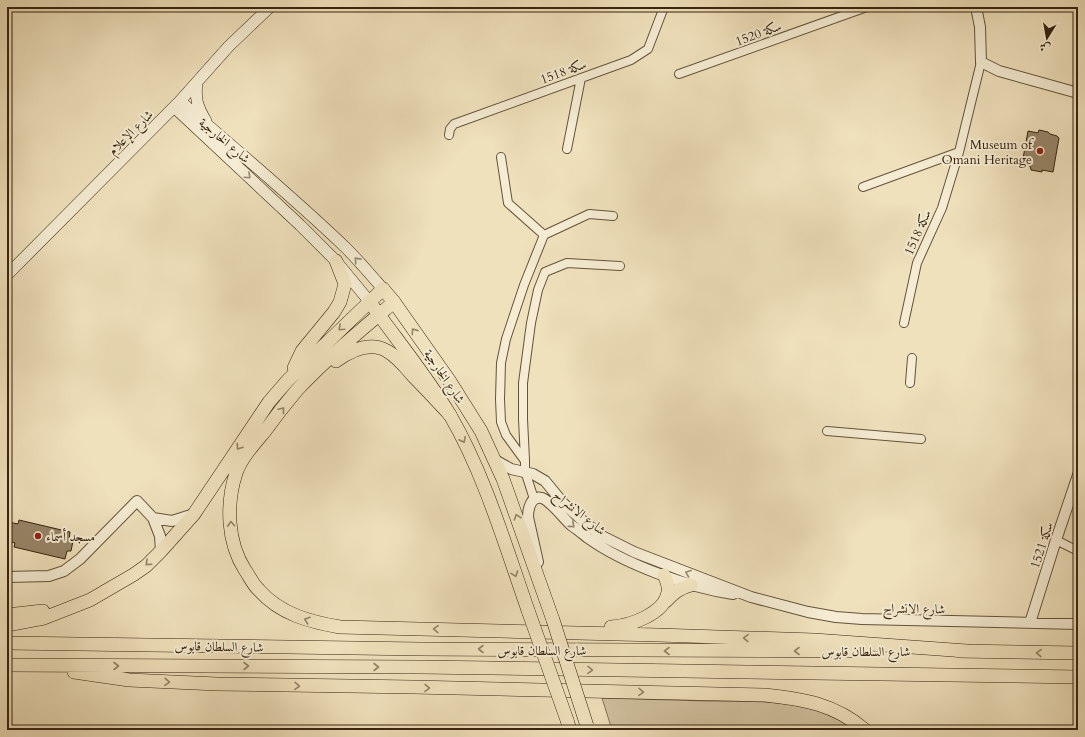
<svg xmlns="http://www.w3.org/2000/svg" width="1085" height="737" viewBox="0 0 1085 737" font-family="Cardo,Amiri,serif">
<rect width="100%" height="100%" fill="#efe1bc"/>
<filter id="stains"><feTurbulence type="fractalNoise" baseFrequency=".005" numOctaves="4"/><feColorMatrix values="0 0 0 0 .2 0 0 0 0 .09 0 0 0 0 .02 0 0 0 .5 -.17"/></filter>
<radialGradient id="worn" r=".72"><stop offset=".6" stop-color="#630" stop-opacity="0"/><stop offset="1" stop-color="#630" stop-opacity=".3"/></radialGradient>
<!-- green -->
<path fill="#d0c19f" stroke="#847258" d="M602 698C637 699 671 700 706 701 755 702 813 697 853 730H612Z"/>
<!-- building -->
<path fill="#978669" stroke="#372410" d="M1039 130 1048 132 1050 134 1057 136 1059 138 1053 172 1042 170V172L1031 170 1030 166 1022 164 1028 131 1038 133Z
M19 520 70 532 69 540 73 541 71 551H67L65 559 14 547 15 543 7 541 8 522 18 524Z"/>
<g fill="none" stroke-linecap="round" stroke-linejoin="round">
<defs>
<path id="minor" d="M679 74 867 7
M449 135 450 129 454 124 631 60 648 49 664 7
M567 149 581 78
M501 157 508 203 544 235
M863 187 959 152
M904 323 917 263 942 208 959 152 981 62
M910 383 912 358
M827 431 921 439
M525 460 523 419V383L531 323 538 290 545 272 567 263 620 266
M534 499 525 471V461L506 435 501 422 500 399 501 363 506 339 524 285 544 235 589 214 613 216
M1056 540 1078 551"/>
<path id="tertiary" d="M976 7 980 27 981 62 999 71 1078 93
M495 460 511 469 533 474 545 481 564 504 584 522 602 536 634 552 751 597 808 612 836 617 862 619 1078 624
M153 518 172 521 194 514
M538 562 528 517C528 509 531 495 542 498 551 501 563 518 571 525 577 529 583 534 588 538 624 564 690 588 733 594
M7 577 49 576 64 571 80 559 137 501 153 518 160 536 161 551
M1030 623 1056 540 1078 475"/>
<path id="secondary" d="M197 82C195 99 197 106 206 121
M180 101C236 150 293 197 346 248 359 261 371 275 383 289
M174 107 300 225 336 261 369 301
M7 275 180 101 229 46 270 7"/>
<path id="primary" d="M383 289 394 302 449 380 481 431 503 479 553 620
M369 301C396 339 426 375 450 415 485 475 506 548 529 613
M567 720 570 730"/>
<path id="trunk" d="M394 302C361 330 327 358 297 390 286 403 275 417 265 431 254 444 242 457 236 473 226 504 227 542 245 570 250 577 253 585 259 590 280 614 310 622 340 627L658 635 814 640 967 651
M336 361C350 351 370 341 387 351 398 357 406 368 414 377 426 389 438 402 450 415
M294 368 302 351 334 312 340 302 345 284 336 261
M666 601C674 592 680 588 691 585
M7 615 43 611
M7 625 44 618 90 600 133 575 146 566 161 551 194 514 269 402 288 380 383 289
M611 627C629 626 665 614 668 592 669 586 667 581 664 575
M7 643 421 649 854 651
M958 651 1078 653
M7 665 420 667 1078 677
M74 672 129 680 217 684 413 687 765 695C803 699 835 704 865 730"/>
</defs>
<!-- minor casing -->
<use href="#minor" stroke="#65533b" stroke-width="10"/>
<!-- tertiary casing -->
<use href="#tertiary" stroke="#65533b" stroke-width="12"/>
<!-- secondary casing -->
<use href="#secondary" stroke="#372410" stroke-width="12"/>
<!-- primary casing -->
<use href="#primary" stroke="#372410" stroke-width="14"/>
<!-- trunk casing -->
<use href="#trunk" stroke="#372410" stroke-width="14"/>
<!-- minor -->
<use href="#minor" stroke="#f5ecd3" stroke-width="8"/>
<!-- tertiary -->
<use href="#tertiary" stroke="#f5ecd3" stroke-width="10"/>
<!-- secondary -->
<use href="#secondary" stroke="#f5ecd3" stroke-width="11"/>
<!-- primary -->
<use href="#primary" stroke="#efe1bc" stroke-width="13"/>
<!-- trunk -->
<use href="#trunk" stroke="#efe1bc" stroke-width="13"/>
<defs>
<path id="primary-bridge" d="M529 613 567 720
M553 620 587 726"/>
</defs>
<!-- primary-bridge casing -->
<use href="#primary-bridge" stroke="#372410" stroke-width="14" stroke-linecap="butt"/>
<!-- primary-bridge -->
<use href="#primary-bridge" stroke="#efe1bc" stroke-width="13"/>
</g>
<!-- one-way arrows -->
<defs><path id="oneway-chevron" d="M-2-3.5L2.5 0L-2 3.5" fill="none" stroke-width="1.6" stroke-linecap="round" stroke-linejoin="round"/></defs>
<g stroke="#968872">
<use href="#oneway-chevron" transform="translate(248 176) rotate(43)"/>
<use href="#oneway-chevron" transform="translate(357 260) rotate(-132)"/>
<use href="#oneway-chevron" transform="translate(572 525) rotate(40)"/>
<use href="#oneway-chevron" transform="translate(688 573) rotate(-160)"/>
</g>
<g stroke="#938266">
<use href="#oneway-chevron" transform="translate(341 328) rotate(137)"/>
<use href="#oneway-chevron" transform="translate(414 331) rotate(-125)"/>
<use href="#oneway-chevron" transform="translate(282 410) rotate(-50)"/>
<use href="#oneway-chevron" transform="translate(463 440) rotate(64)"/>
<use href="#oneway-chevron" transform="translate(239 447) rotate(124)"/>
<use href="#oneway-chevron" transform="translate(517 517) rotate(-109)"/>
<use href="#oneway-chevron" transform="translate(231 524) rotate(-93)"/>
<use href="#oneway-chevron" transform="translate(148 563) rotate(138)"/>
<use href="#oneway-chevron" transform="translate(515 574) rotate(70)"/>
<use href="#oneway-chevron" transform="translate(307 620) rotate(-161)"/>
<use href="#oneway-chevron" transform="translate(436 629) rotate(-179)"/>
<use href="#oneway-chevron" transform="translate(746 638) rotate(-178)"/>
<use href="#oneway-chevron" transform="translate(481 649) rotate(-180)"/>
<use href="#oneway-chevron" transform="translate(667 651) rotate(-180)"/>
<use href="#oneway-chevron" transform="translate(797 651) rotate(-180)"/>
<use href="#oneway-chevron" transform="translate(1039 653) rotate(-179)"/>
<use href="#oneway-chevron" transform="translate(116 666)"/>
<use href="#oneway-chevron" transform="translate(246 666)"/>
<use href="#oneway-chevron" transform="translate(376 667)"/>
<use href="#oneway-chevron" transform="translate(590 670) rotate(1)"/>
<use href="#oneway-chevron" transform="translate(167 682) rotate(3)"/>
<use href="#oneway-chevron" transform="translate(297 686) rotate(1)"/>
<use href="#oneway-chevron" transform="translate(427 688) rotate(1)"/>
<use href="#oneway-chevron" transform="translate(641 692) rotate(1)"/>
</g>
<!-- markers -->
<g fill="#8f2418" stroke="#f5ecd3" stroke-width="1.5">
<circle cx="1040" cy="151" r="4"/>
<circle cx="38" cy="536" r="4"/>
</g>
<g text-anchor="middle" stroke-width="4" stroke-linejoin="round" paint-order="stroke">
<!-- street labels -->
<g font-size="13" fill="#372410" stroke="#f5ecd3">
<text transform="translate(758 33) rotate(-20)" y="5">سكة 1520</text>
<text transform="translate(563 71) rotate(-20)" y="5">سكة 1518</text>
<text transform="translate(130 132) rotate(-45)" y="5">شارع الإعلام</text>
<text transform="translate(225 140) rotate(40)" y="5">شارع الخارجية</text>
<text transform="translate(917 232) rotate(-66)" y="5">سكة 1518</text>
<text transform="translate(445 376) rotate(56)" y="5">شارع الخارجية</text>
<text transform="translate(580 512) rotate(39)" y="5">شارع الانشراح</text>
<text transform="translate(1041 545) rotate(-72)" y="5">سكة 1521</text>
<text transform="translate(914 608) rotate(1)" y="5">شارع الانشراح</text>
<text transform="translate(219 646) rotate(1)" y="5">شارع السلطان قابوس</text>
<text x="542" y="655">شارع السلطان قابوس</text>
<text x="866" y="656">شارع السلطان قابوس</text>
</g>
<!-- poi labels -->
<g font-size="13" fill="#372410" stroke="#f5ecd3" text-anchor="end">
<text x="1032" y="149">Museum of<tspan x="1032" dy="15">Omani Heritage</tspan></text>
<text x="46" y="541" text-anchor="start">مسجد أسماء</text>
</g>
</g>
<!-- margin -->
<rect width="1085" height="737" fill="none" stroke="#efe1bc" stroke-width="24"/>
<rect x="8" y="8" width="1069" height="721" fill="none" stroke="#372410" stroke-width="2"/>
<rect x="12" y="12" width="1061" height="713" fill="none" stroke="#372410"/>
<!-- north arrow -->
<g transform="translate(1047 38) rotate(191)" stroke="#f5ecd3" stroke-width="3" paint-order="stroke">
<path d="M0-3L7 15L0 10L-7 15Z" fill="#372410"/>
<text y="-6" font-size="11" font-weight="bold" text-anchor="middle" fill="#372410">ش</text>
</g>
<rect width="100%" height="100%" filter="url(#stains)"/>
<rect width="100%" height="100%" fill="url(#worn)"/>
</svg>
